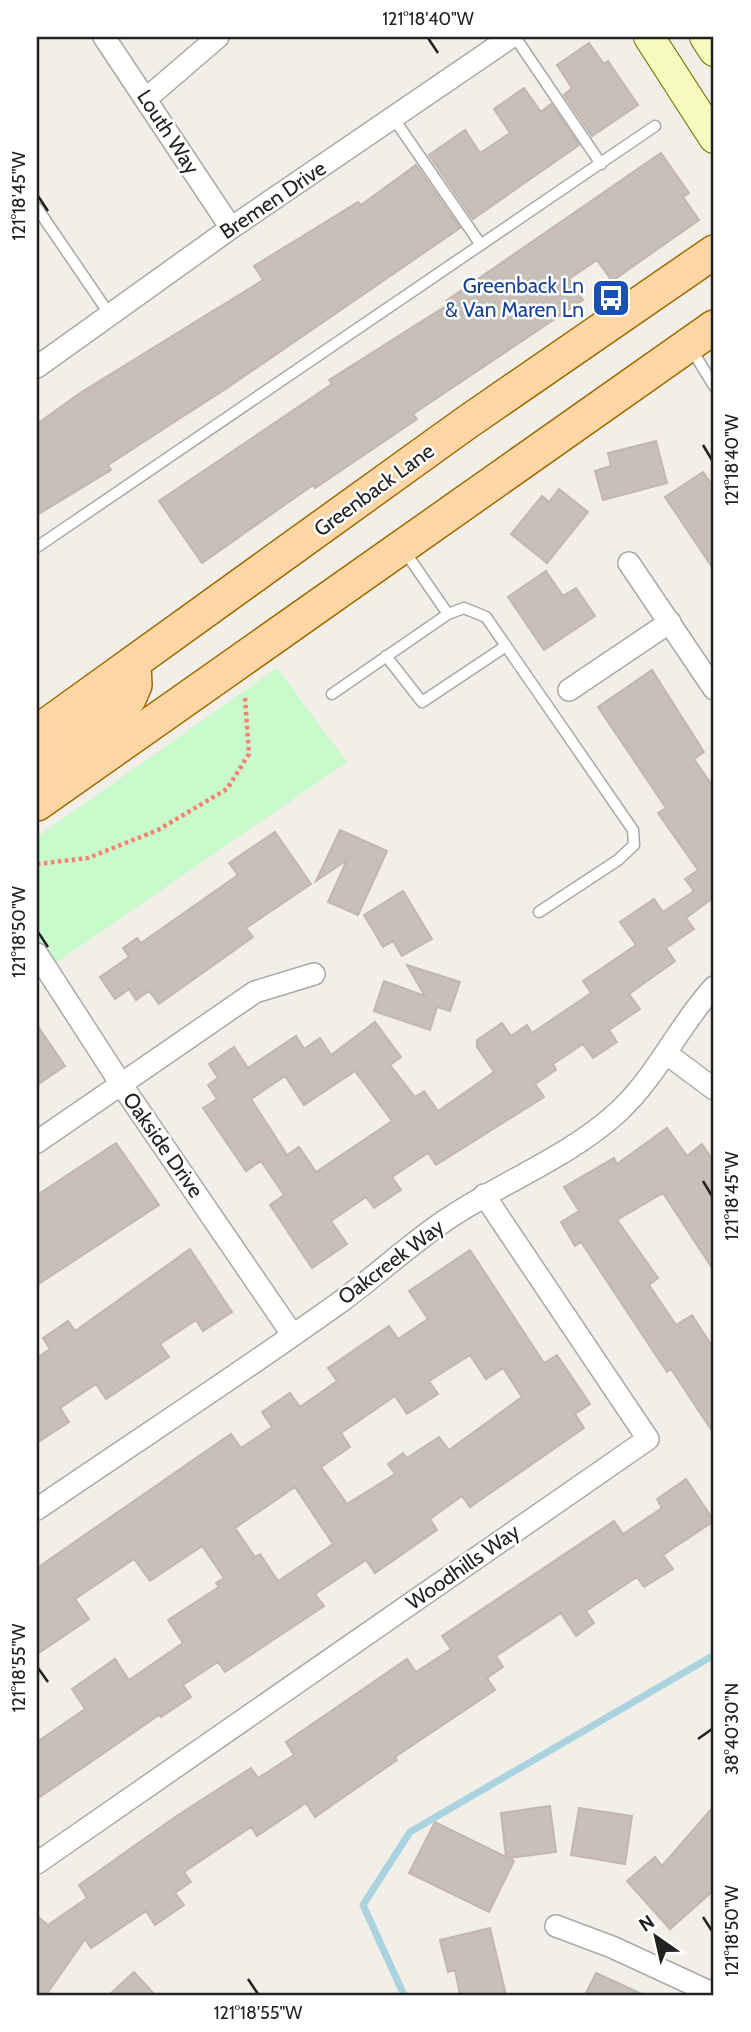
<svg xmlns="http://www.w3.org/2000/svg" width="751" height="2032" viewBox="0 0 751 2032" font-family="Cabin,sans-serif">
<rect width="100%" height="100%" fill="#f2efe9"/>
<!-- park -->
<path fill="#c8facc" d="M277 668 347 762 37 976V837Z"/>
<g fill="none" stroke-linecap="round" stroke-linejoin="round">
<!-- stream -->
<path stroke="#aad3df" stroke-width="7" d="M404 1995 363 1905 410 1832 714 1655"/>
</g>
<!-- building -->
<path fill="#c7bfb8" stroke="#c4b6ab" stroke-width="2" fill-rule="evenodd" d="M589 43 604 64 608 61 638 105 592 136 564 95 572 88 557 65Z
M524 88 541 112 551 104 579 145 473 219 429 155 465 130 480 153 510 133 494 109Z
M661 153 689 193 683 197 699 220 612 281 597 260 569 279 583 300 413 414 417 419 315 488 313 485 202 563 159 501 332 384 329 380 449 304 446 301Z
M416 165 460 228 227 388 108 465 111 470 37 515V424L80 393 263 280 254 266 358 202 361 205Z
M656 441 667 483 603 500 595 471 611 466 608 453Z
M703 472 714 488V570L665 497Z
M559 489 588 512 547 563 511 534 542 496 549 502Z
M546 571 563 596 576 588 595 616 544 650 508 597Z
M652 670 704 752 694 759 714 788V897L686 918 694 929 666 948 675 961 629 994 640 1009 609 1030 617 1042 593 1058 583 1044 553 1064 556 1070 535 1084 544 1097 436 1165 428 1153 392 1177 401 1190 374 1208 366 1197 331 1221 347 1244 312 1268 270 1205 284 1195 261 1161 246 1171 203 1108 217 1099 208 1085 218 1078 209 1064 234 1047 248 1068 296 1036 304 1049 320 1038 331 1055 375 1022 401 1057 390 1065 415 1097 424 1091 438 1111 494 1072 477 1047V1040L502 1023 511 1036 527 1025 532 1033 591 993 583 981 636 945 620 922 654 899 663 912 694 891 685 879 698 870 658 813 666 808 598 707ZM355 1071 392 1121 316 1172 299 1147 287 1155 251 1099 285 1076 304 1105Z
M340 830 387 851 358 915 328 902 347 860 316 881Z
M275 832 311 884 246 928 253 937 159 1004 149 991 136 1000 129 989 115 999 100 977 129 957 123 948 137 938 141 943 238 875 229 863Z
M403 891 432 939 402 956 393 941 383 947 364 915Z
M407 965 460 982 450 1011 437 1007 430 1030 374 1011 384 981 425 996Z
M37 1025 65 1066 37 1085Z
M667 1128 687 1156 702 1144 714 1162V1271L663 1193 617 1220 658 1278 649 1285 676 1325 692 1315 714 1349V1434L671 1369 667 1372 581 1242 575 1246 561 1222 579 1211 564 1187 614 1158 617 1164Z
M116 1143 159 1205 37 1285V1195Z
M190 1249 232 1312 203 1331 196 1320 160 1344 169 1357 106 1399 96 1384 60 1408 69 1422 37 1443V1358L50 1349 43 1338 68 1321 75 1331Z
M470 1250 544 1363 557 1355 590 1404 575 1414 584 1428 470 1507 462 1496 430 1519 437 1530 375 1573 366 1560 315 1594 324 1606 225 1672 218 1662 183 1685 191 1697 161 1717 159 1715 37 1799V1742L85 1709 72 1689 115 1659 129 1680 183 1643 168 1620 219 1587 216 1583 224 1578 202 1546 150 1581 134 1559 75 1599 89 1619 37 1654V1568L231 1434 241 1448 272 1427 262 1412 290 1393 300 1407 337 1381 328 1368 389 1326 398 1339 428 1319 409 1291ZM470 1355 486 1379 503 1368 522 1397 449 1450 439 1437 407 1458 403 1453 388 1464 395 1474 347 1504 321 1467 350 1447 341 1433 395 1396 407 1414 438 1394 429 1381ZM295 1487 333 1544 278 1581 260 1554 255 1557 235 1528Z
M686 1479 714 1521 663 1555 673 1569 644 1587 637 1577 586 1611 594 1623 576 1636 561 1613 496 1656 503 1667 487 1678 495 1690 395 1757 397 1760 315 1817 306 1803 257 1836 251 1827 184 1872 191 1882 175 1893 184 1905 155 1925 146 1911 91 1948 85 1939 46 1995H37V1916L48 1925 87 1898 79 1885 178 1815 251 1768 258 1778 294 1755 286 1742 407 1659 416 1672 451 1649 442 1636 614 1521 623 1534 662 1508 657 1499Z
M550 1806 556 1852 509 1858 514 1861 489 1912 409 1873 435 1822 506 1857 501 1813Z
M714 1806V1890L670 1929 627 1881 655 1857 662 1866Z
M579 1808 632 1816 625 1864 571 1855Z
M490 1928 506 1995H460L455 1970 448 1972 440 1940Z
M134 1972 155 1995H109Z
M596 1973 644 1995H585Z"/>
<g fill="none" stroke-linecap="round" stroke-linejoin="round">
<defs>
<path id="lane" d="M515 37 601 164
M394 119 481 245
M37 208 110 315
M690 347 714 386
M37 547 655 126
M403 549 448 614
M386 656 422 702 506 646
M332 694 448 614 464 608 486 617 633 830 634 845 618 860 539 912"/>
<path id="street" d="M104 37 231 228
M147 98 218 37
M37 367 231 228 511 37
M629 563 714 689
M569 690 670 622
M37 954 121 1084 292 1334
M667 1054 714 1089
M37 1142 255 992 314 974
M37 1509C139 1439 243 1372 343 1300 377 1275 408 1246 443 1222 499 1183 568 1158 618 1112 658 1075 678 1026 714 987
M37 1863 648 1439 484 1195
M556 1926 612 1947 714 1994"/>
<path id="secondary" d="M649 37 714 138
M705 37 714 51"/>
<path id="primary" d="M37 732 466 423 714 252
M37 767 129 699 135 685 134 664
M37 804 714 327"/>
</defs>
<!-- lane casing -->
<use href="#lane" stroke="#a9a9a9" stroke-width="13"/>
<!-- street casing -->
<use href="#street" stroke="#a9a9a9" stroke-width="24"/>
<!-- secondary casing -->
<use href="#secondary" stroke="#707d05" stroke-width="32"/>
<!-- primary casing -->
<use href="#primary" stroke="#a06b00" stroke-width="36"/>
<!-- path -->
<path stroke="#fa8072" stroke-width="4.5" stroke-dasharray="3.5 3.5" stroke-linecap="butt" d="M37 864 88 858 158 830 227 789 249 754 245 697"/>
<!-- lane -->
<use href="#lane" stroke="#fff" stroke-width="10"/>
<!-- street -->
<use href="#street" stroke="#fff" stroke-width="21"/>
<!-- secondary -->
<use href="#secondary" stroke="#f7fabf" stroke-width="30"/>
<!-- primary -->
<use href="#primary" stroke="#fcd6a4" stroke-width="33"/>
</g>
<!-- ticks -->
<path fill="none" stroke="#222" stroke-width="2.5" d="M428 38 438 53M38 196 48 211M703 445 712 460M38 932 48 947M703 1181 712 1196M38 1668 48 1682M698 1739 712 1729M703 1917 712 1931M248 1979 258 1994"/>
<!-- icons -->
<defs>
<symbol id="bus-square" viewBox="-11 -11 22 22"><rect x="-9" y="-9" width="18" height="18" rx="4" fill="#1a4fb4" stroke="#fff"/><path d="M-5-6H5V4H4V6H2V4H-2V6H-4V4H-5ZM-3.5-4V0h7V-4ZM-3.5 1.2v1.5H-2V1.2ZM2 1.2v1.5H3.5V1.2Z" fill="#fff"/></symbol>
</defs>
<g fill-rule="evenodd">
<use href="#bus-square" x="589" y="276" width="44" height="44"/>
</g>
<g text-anchor="middle" stroke-width="5" stroke-linejoin="round" paint-order="stroke">
<!-- street labels -->
<g font-size="21" fill="#222" stroke="#fff">
<text transform="translate(168 132) rotate(57)" y="7">Louth Way</text>
<text transform="translate(273 200) rotate(-34)" y="7">Bremen Drive</text>
<text transform="translate(374 490) rotate(-36)" y="7">Greenback Lane</text>
<text transform="translate(163 1145) rotate(55)" y="7">Oakside Drive</text>
<text transform="translate(391 1262) rotate(-37)" y="7">Oakcreek Way</text>
<text transform="translate(463 1567) rotate(-35)" y="7">Woodhills Way</text>
</g>
<!-- transit labels -->
<g font-size="21" fill="#164399" stroke="#fff" text-anchor="end">
<text x="584" y="293">Greenback Ln<tspan x="584" dy="24">&amp; Van Maren Ln</tspan></text>
</g>
</g>
<!-- border -->
<rect width="751" height="2032" fill="none" stroke="#ffffff" stroke-width="77"/>
<!-- north arrow -->
<g transform="translate(656 1937) rotate(326)" stroke="#ffffff" stroke-width="5" paint-order="stroke">
<path d="M0-5L12 26L0 18L-12 26Z" fill="#222222"/>
<text y="-10" font-size="19" font-weight="bold" text-anchor="middle" fill="#222222">N</text>
</g>
<rect x="38" y="38" width="674" height="1956" fill="none" stroke="#222" stroke-width="2.5"/>
<g font-size="18" text-anchor="middle" fill="#222">
<text x="428" y="25">121°18'40"W</text>
<text transform="translate(19 196) rotate(-90)" y="6">121°18'45"W</text>
<text transform="translate(732 460) rotate(-90)" y="6">121°18'40"W</text>
<text transform="translate(19 932) rotate(-90)" y="6">121°18'50"W</text>
<text transform="translate(732 1196) rotate(-90)" y="6">121°18'45"W</text>
<text transform="translate(19 1668) rotate(-90)" y="6">121°18'55"W</text>
<text transform="translate(732 1729) rotate(-90)" y="6">38°40'30"N</text>
<text transform="translate(732 1931) rotate(-90)" y="6">121°18'50"W</text>
<text x="258" y="2019">121°18'55"W</text>
</g>
</svg>
